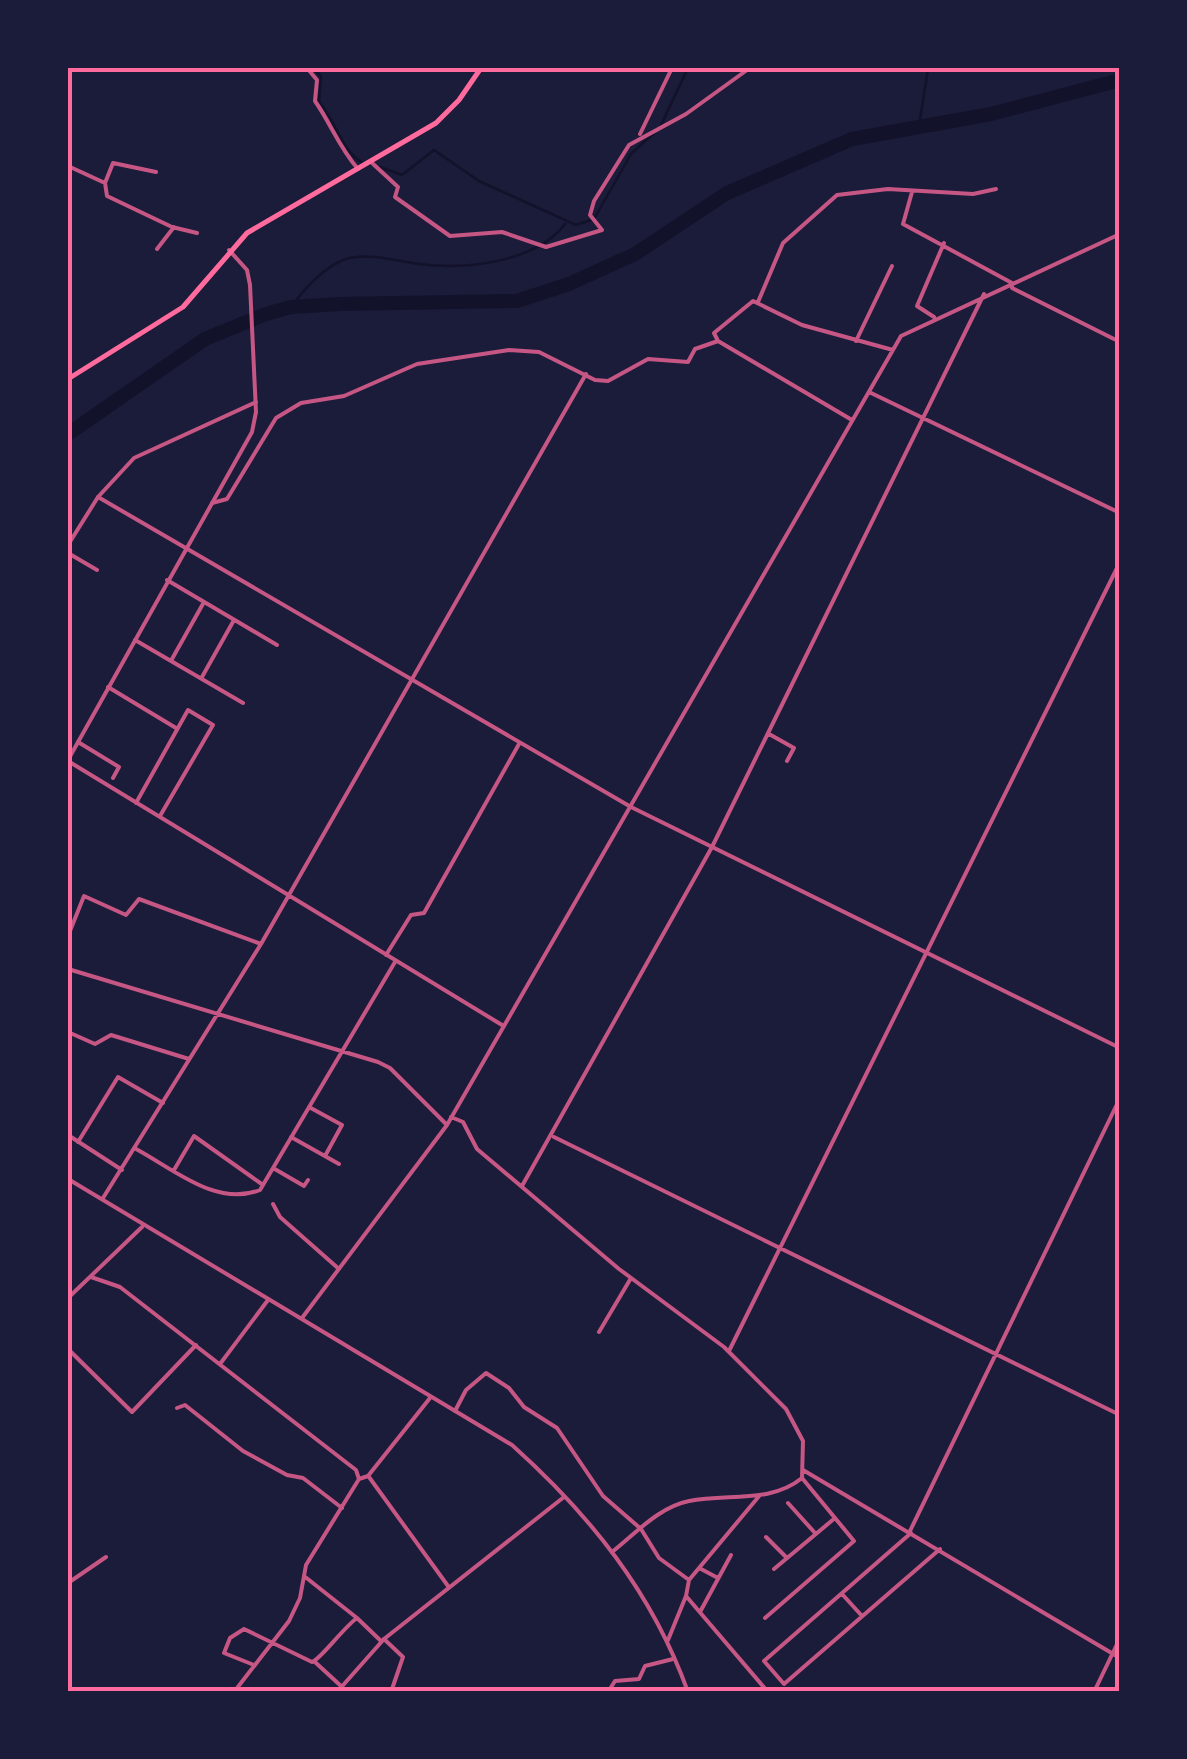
<svg xmlns="http://www.w3.org/2000/svg" width="1187" height="1759" viewBox="0 0 1187 1759" font-family="'Archivo Narrow',sans-serif">
<rect width="100%" height="100%" fill="#1b1b3a"/>
<g fill="none" stroke-linecap="round" stroke-linejoin="round">
<!-- stream -->
<path stroke="#12122b" stroke-width="2.5" d="M313 68 321 76 319 102C337 121 339 149 363 163
M661 125 688 68
M919 126 928 69
M380 167 402 175 434 150 479 181 576 225 594 219 631 154 656 131
M291 307C305 288 325 265 349 258 371 253 397 261 419 264 464 270 535 263 565 224"/>
<!-- river -->
<path stroke="#12122b" stroke-width="14" d="M68 434 205 339 266 314 291 307 340 304 517 301 569 284 635 254 727 193 852 139 991 114 1120 80"/>
<!-- minor -->
<path stroke="#c65784" stroke-width="4" d="M307 68 317 80 315 101C331 124 339 147 358 169
M900 68H940
M70 70 73 68
M640 134 672 68
M371 162 398 187 395 197 450 236 502 232 546 247 602 230 590 215 594 201 629 145 686 114 747 70 790 68
M68 166 105 183 107 196 172 227 197 233
M105 183 113 163 156 172
M912 192 903 224 1012 283V288L1120 342
M157 249 174 227
M229 250 247 270 250 285
M758 302 783 243 837 195 888 189 973 194 996 189
M934 317 917 306 944 243
M718 341 714 333 753 301 802 325 893 350
M856 341 892 266
M869 392 1120 513
M212 503 227 499 276 418 301 403 344 396 417 364 509 350 539 352 595 380 608 381 648 359 688 362 695 349 718 341 852 420
M68 545 98 497 134 458 256 402
M68 553 97 570
M167 580 277 645
M135 640 243 703
M172 659 204 602
M202 677 234 620
M108 687 176 728
M769 734 794 748 787 761
M78 742 119 767 113 778
M68 761 502 1025
M136 803 188 710 213 725 160 816
M68 936 84 896 126 915 139 899 261 944
M386 955 411 915 424 913 519 744
M68 969 378 1062 390 1068 447 1125
M68 1032 95 1044 111 1035 189 1059
M309 1107 342 1125 325 1156
M451 1117 463 1122 477 1149 619 1269 724 1347 786 1409 803 1441 802 1478C770 1504 728 1493 689 1501 659 1507 636 1533 612 1552
M68 1135 122 1170
M291 1137 339 1164
M554 1137 1120 1415
M78 1142 118 1077 163 1103
M136 1149C175 1170 216 1207 260 1190L395 962
M273 1168 304 1186 308 1180
M174 1170 194 1136 263 1185
M522 1186 712 847 984 294
M103 1198 261 944 586 374
M273 1204 280 1217 339 1269
M91 1277 120 1287 356 1470 359 1479
M68 1298 142 1227
M302 1318 447 1125 901 336 1120 234
M599 1332 631 1278
M68 1349 132 1412 196 1345
M729 1351 1120 562
M220 1364 268 1300
M177 1408 185 1405 243 1451 287 1475 303 1478 342 1508
M455 1411 466 1390 486 1373 509 1388 524 1407 557 1428 603 1496 641 1529 659 1558 689 1580 686 1596
M803 1470 1120 1658
M369 1477 448 1586
M788 1503 815 1533
M910 1531 1120 1098
M911 1533 764 1661 784 1684 940 1549
M766 1537 787 1558
M701 1569 718 1578
M774 1569 835 1518
M304 1576 357 1618
M689 1580 760 1495
M68 1583 106 1557
M842 1594 862 1616
M700 1612 731 1555
M765 1618 854 1541 802 1478
M384 1639 403 1657 391 1692
M668 1640 686 1596 768 1692
M316 1663 341 1686
M254 1665 224 1653 230 1638 244 1629 312 1662C321 1659 342 1629 357 1618L381 1641
M234 1692 289 1621 300 1598 306 1565 359 1479 368 1476 430 1398
M608 1692 615 1681 639 1679 645 1666 673 1659"/>
<!-- tertiary -->
<path stroke="#c65784" stroke-width="4" d="M98 497 631 807 1120 1048
M68 760 252 432 256 412 250 285
M68 1179 512 1445C590 1515 652 1592 688 1692
M337 1692 384 1639 564 1497
M1094 1692 1120 1638"/>
<!-- primary -->
<path stroke="#ff6b9d" stroke-width="5" d="M68 379 183 307 247 233 436 123 459 100 481 68"/>
</g>
<!-- border -->
<rect width="1187" height="1759" fill="none" stroke="#1b1b3a" stroke-width="140"/>
<rect x="70" y="70" width="1047" height="1619" fill="none" stroke="#ff6b9d" stroke-width="4"/>
</svg>
